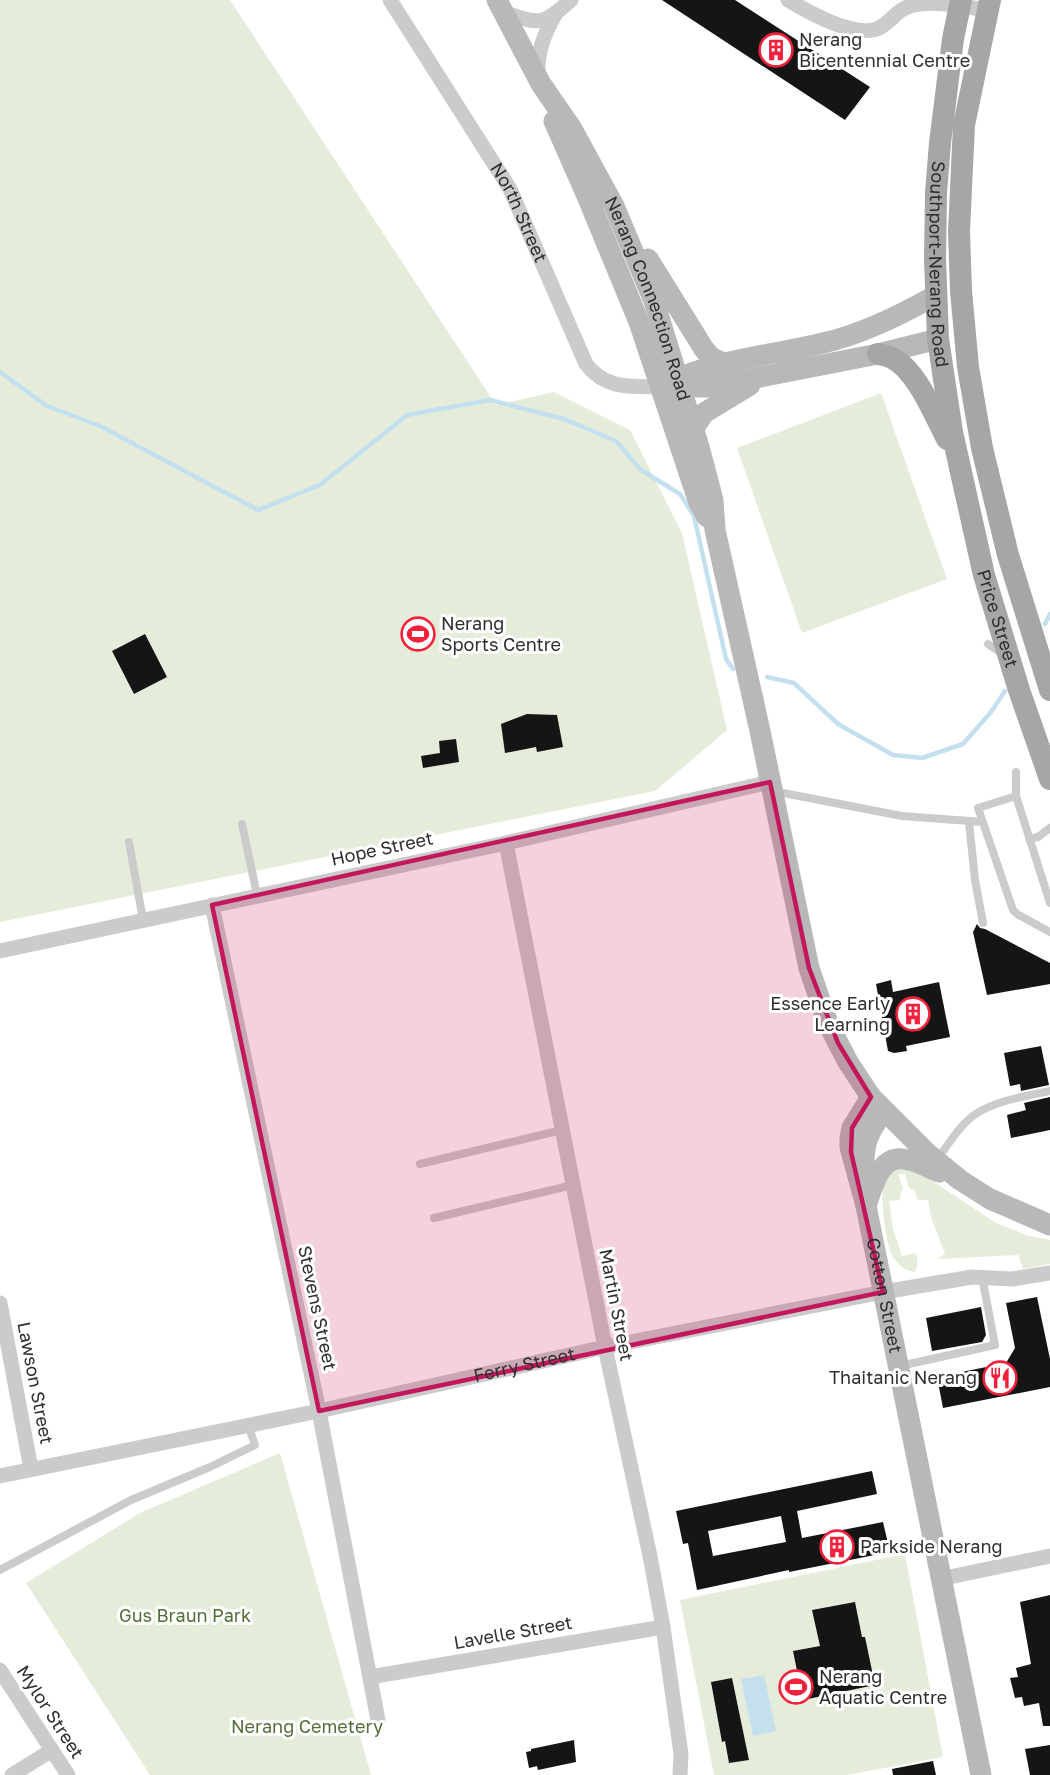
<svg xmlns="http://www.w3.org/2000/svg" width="1050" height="1775" viewBox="0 0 1050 1775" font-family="'Golos Text',sans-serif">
<rect width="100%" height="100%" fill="#fff"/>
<!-- green -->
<path fill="#e5edda" d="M0 0H230L496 405 554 392 630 430 682 533 727 730 655 791 0 922Z
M881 393 947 579 802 633 737 448Z
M893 1169 916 1170 996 1223 1029 1236 1050 1240V1264L1023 1269 1018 1255 937 1259 945 1254 931 1217 928 1200H918L914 1190 909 1188 905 1174H898L903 1189 900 1195V1200L889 1201 893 1229 902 1256 916 1253C918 1260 919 1266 914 1272 904 1271 894 1261 890 1251 886 1239 879 1192 884 1181 886 1177 890 1173 893 1169Z
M280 1453 371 1775H150L26 1583 140 1513Z
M905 1554 943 1757 847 1775H714L680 1600Z"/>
<!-- water -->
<path fill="#c4e0ee" d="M764 1675 776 1731 753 1736 741 1679Z"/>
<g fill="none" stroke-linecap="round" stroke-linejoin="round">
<!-- stream -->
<path stroke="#c4e0ee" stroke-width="4.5" d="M0 372 47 406 100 426 258 510 320 485 407 415 490 400 564 419 616 441 641 470 680 494 694 516 726 659 733 669
M1045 624 1050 614
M767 677 794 683 838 724 893 755 922 758 963 744 991 712 1005 691"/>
</g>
<!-- building -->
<path fill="#151515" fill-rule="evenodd" d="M662 0H735L870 87 845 120Z
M145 634 167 677 134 694 112 651Z
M527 714 557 715 563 747 537 752 536 747 505 753 501 724Z
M456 739 459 762 423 768 421 756 440 753 439 741Z
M977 924 980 928 985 929 1050 963V984L987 995 973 932Z
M891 980 893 992 939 982 950 1037 906 1046 907 1051 894 1053 888 1051 876 984Z
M1041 1046 1049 1085 1021 1091 1020 1084 1010 1086 1004 1053Z
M1050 1097V1130L1011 1138 1007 1115 1026 1110 1024 1103Z
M1037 1297 1050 1359V1387L943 1408 937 1377 1006 1363 1015 1348 1006 1303Z
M981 1307 986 1335 982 1342 932 1351 926 1318Z
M872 1471 877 1494 797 1511 802 1538 883 1522 890 1552 789 1572V1570L697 1590 688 1543 683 1544 676 1511ZM781 1516 786 1542 713 1556 708 1531Z
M1050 1595V1726H1043L1039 1703 1024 1706 1022 1697 1015 1698 1010 1678 1018 1677 1016 1668 1031 1664 1020 1602Z
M855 1602 862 1637H865L875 1685 803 1700 793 1651 820 1646 812 1610Z
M732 1678 749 1760 729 1763 725 1741 722 1742 711 1682Z
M574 1740 576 1762 538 1770 537 1766 529 1768 526 1752 531 1751V1749Z
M1050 1745V1775H1030L1025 1749Z
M933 1761 936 1775H893L892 1769Z"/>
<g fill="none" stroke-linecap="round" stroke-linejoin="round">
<!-- lane -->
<path stroke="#cbcbcb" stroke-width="8" d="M988 644 1001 653
M1016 772V796L1050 903
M773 791 902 816 983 822
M1016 796 978 808 1013 910 1017 914 1050 932
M969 822 975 880 983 923
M242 824 257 895
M1029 839 1038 837 1050 828
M129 842 143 920
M937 1160C948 1145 960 1124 977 1113 998 1100 1027 1096 1050 1091
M420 1164 562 1130
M434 1218 573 1185
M900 1366 995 1345 982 1277
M0 1570 131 1500 210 1467 255 1445 248 1425"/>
<!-- street -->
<g stroke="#cbcbcb" stroke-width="15">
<path id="s1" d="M390 0 510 189 586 364C606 390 631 386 661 387"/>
<path d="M788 0C808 12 856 39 879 28 893 21 896 9 914 5 934 0 966 7 987 10"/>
<path d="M503 12C540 24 541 27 571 0"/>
<path d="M538 76C537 52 544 34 556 13"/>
<path d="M506 843 605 1347 650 1556 663 1627 681 1754 680 1775"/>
<path d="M212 905 319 1411 378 1720"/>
<path d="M0 951 506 843 770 782"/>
<path d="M0 1303 31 1469"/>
<path id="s2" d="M0 1476 319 1411 605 1347 883 1292 972 1277 1012 1279 1050 1273"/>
<path d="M940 1579 1050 1556"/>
<path d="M0 1670 68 1775"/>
<path d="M370 1677 663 1627"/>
<path d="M12 1775 52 1750"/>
</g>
<!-- secondary -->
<g stroke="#b8b8b8" stroke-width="21">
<path id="s3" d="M497 0 541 84 572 129 614 206 654 301 699 447 713 500 715 530 760 731 809 968 827 1021 838 1043 848 1062 871 1097 927 1153 960 1180 990 1199 1050 1225"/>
<path d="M554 121 587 196 639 322 699 503 707 517"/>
<path d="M648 259 704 349 712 358 724 363"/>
<path d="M668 383C717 359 770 356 823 343 863 334 901 315 936 295"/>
<path d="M671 387H709L878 354 938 339"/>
<path d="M694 428 704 413 750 385"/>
<path id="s4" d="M871 1097 852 1128 850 1138V1147L866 1206 981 1775"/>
<path d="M864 1172C863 1145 867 1133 884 1111"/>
<path d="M866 1206C873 1186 880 1152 908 1160 919 1162 929 1168 939 1172"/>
</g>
<!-- primary -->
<g stroke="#a6a6a6" stroke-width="22">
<path id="s5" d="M961 0 953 39 940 143 936 193 935 259 938 339 952 432 984 575 1019 690 1050 779"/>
<path d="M990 0 964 125 959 231 961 291 968 367 982 448 1008 555 1050 690"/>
<path d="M878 354C883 355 888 356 892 358 916 369 935 416 947 439"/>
</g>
</g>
<!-- marked area -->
<path fill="#c2185b" fill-opacity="0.2" stroke="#c2185b" stroke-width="4.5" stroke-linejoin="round" d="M770 782 809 968 838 1043 871 1097 852 1128 851 1152 883 1292 319 1411 212 905Z"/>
<!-- icons -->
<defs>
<symbol id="building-ring" viewBox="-11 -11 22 22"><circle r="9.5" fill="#fff" stroke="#f3213c" stroke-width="1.5"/><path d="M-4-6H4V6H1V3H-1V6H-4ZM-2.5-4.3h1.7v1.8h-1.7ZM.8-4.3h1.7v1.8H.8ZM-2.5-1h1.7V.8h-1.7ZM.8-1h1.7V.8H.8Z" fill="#f3213c"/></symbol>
<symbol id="stadium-ring" viewBox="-11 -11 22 22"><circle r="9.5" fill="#fff" stroke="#f3213c" stroke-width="1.5"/><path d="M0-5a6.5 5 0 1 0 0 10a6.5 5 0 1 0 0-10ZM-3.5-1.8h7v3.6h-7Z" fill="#f3213c"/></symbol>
<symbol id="restaurant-ring" viewBox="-11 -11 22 22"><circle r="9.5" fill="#fff" stroke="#f3213c" stroke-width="1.5"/><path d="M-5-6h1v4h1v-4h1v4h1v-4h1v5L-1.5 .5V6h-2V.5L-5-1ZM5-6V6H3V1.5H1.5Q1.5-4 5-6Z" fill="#f3213c"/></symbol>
</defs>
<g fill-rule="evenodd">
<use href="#building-ring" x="757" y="31" width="38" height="38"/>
<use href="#stadium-ring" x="399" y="615" width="38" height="38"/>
<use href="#building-ring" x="894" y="995" width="38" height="38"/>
<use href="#restaurant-ring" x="981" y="1359" width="38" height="38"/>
<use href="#building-ring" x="818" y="1528" width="38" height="38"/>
<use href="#stadium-ring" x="777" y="1668" width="38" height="38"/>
</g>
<g text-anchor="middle" stroke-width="6" stroke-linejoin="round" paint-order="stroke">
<!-- poi labels -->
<g font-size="18" fill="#2e2e2e" stroke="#fff" text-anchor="start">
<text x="799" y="46">Nerang<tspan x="799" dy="21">Bicentennial Centre</tspan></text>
<text x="441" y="630">Nerang<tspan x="441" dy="21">Sports Centre</tspan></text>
<text x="890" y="1010" text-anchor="end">Essence Early<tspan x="890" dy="21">Learning</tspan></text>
<text x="977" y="1384" text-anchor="end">Thaitanic Nerang</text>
<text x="860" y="1553">Parkside Nerang</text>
<text x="819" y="1683">Nerang<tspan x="819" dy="21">Aquatic Centre</tspan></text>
</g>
<!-- street labels -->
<g font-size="18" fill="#2e2e2e" stroke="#fff">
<text dy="6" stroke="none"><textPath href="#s1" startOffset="249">North Street</textPath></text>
<text dy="6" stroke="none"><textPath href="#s5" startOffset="266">Southport-Nerang Road</textPath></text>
<text dy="6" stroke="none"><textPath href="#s3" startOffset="336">Nerang Connection Road</textPath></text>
<text dy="6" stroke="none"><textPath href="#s5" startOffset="627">Price Street</textPath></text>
<text transform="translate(382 849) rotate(-12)" y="6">Hope Street</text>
<text dy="6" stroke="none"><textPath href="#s4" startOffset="208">Cotton Street</textPath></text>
<text transform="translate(616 1305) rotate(79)" y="6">Martin Street</text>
<text transform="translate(317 1308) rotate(78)" y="6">Stevens Street</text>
<text dy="6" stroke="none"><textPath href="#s2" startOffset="536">Ferry Street</textPath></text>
<text transform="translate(35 1383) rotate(79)" y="6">Lawson Street</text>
<text transform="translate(513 1633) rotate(-10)" y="6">Lavelle Street</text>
<text transform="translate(50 1712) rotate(57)" y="6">Mylor Street</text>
</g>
<!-- park labels -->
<g font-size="18" fill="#536d38" stroke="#fff">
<text x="185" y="1622">Gus Braun Park</text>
<text x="307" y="1733">Nerang Cemetery</text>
</g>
</g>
</svg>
